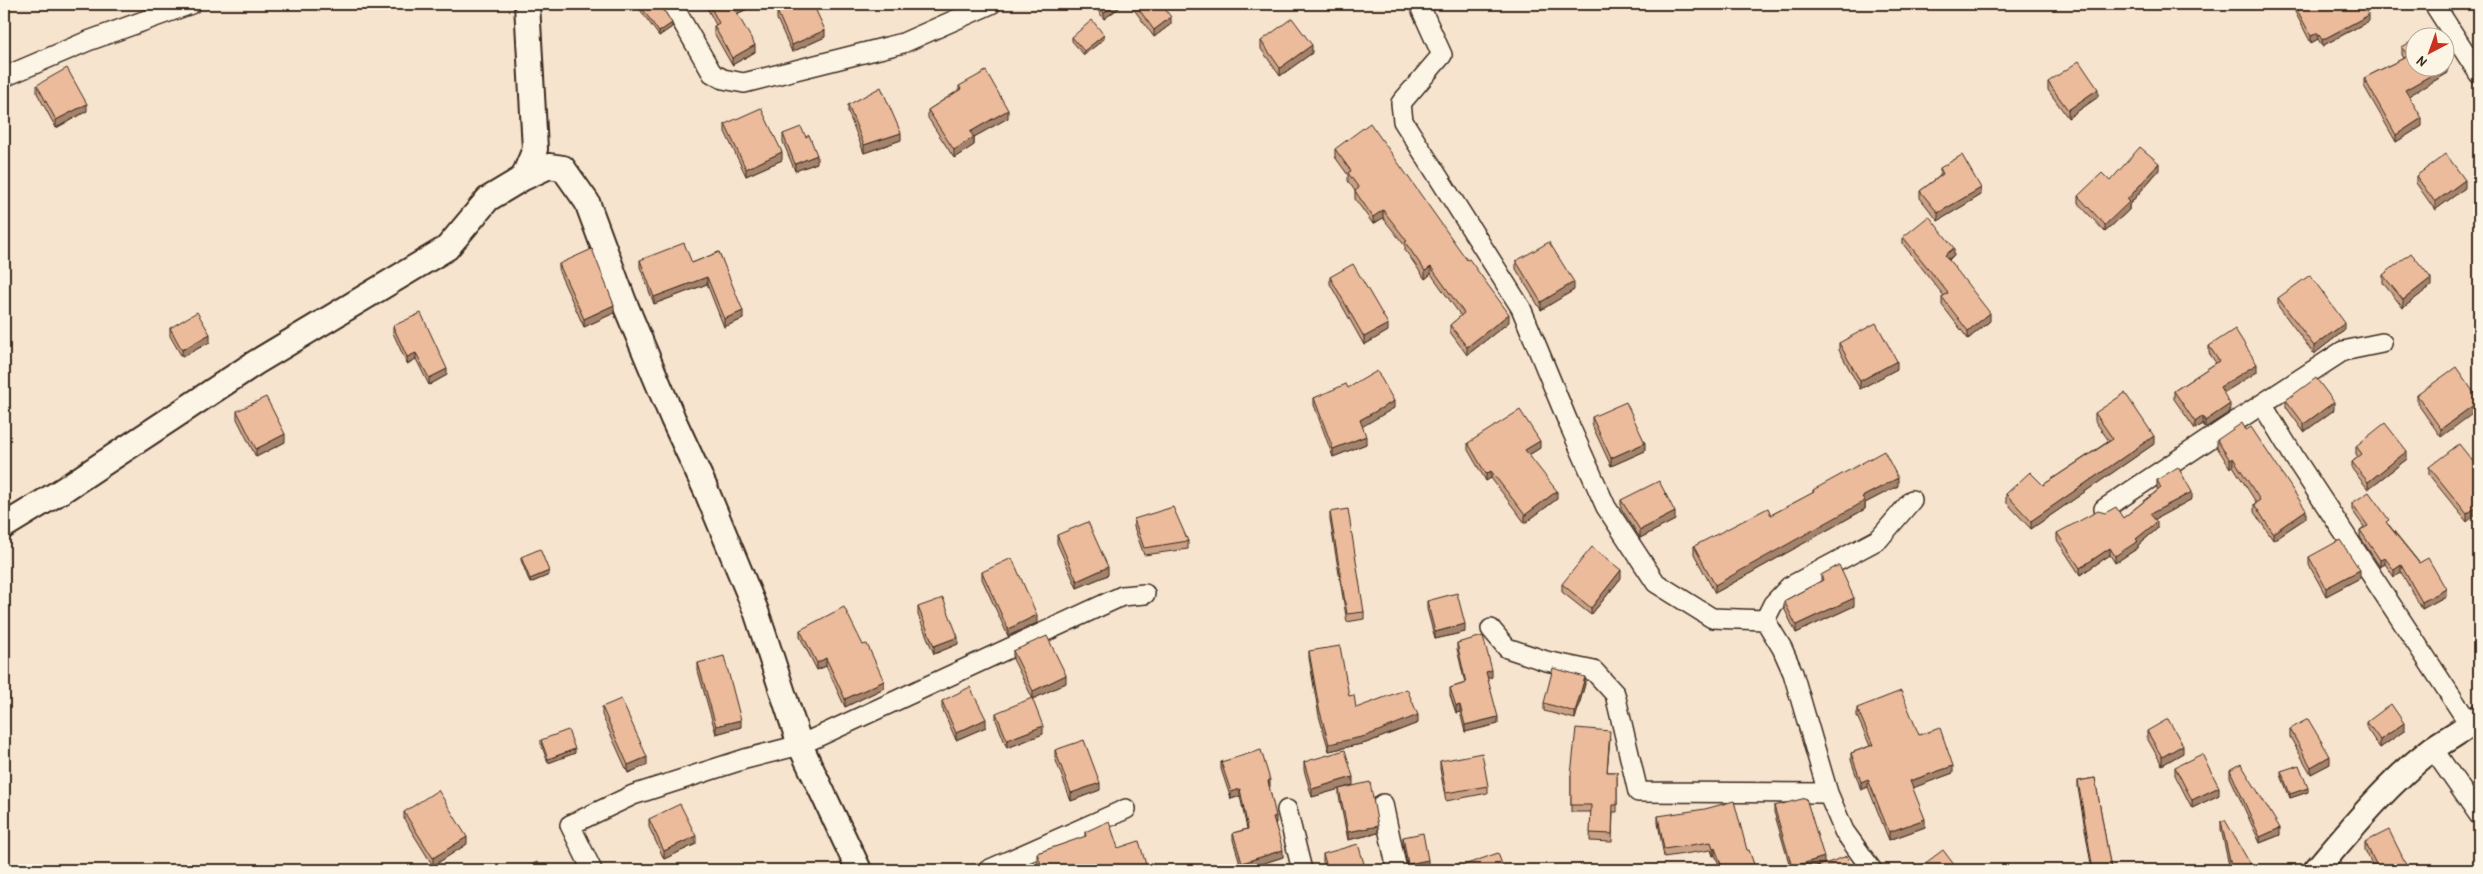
<svg xmlns="http://www.w3.org/2000/svg" width="2483" height="874" viewBox="0 0 2483 874" font-family="'Patrick Hand',sans-serif">
<rect width="100%" height="100%" fill="#f7e4cf"/>
<filter id="ink" filterUnits="userSpaceOnUse"><feTurbulence type="fractalNoise" baseFrequency=".02" numOctaves="2"/><feDisplacementMap in="SourceGraphic" scale="10" xChannelSelector="R" yChannelSelector="G"/><feConvolveMatrix kernelMatrix="1 2 1 2 8 2 1 2 1" color-interpolation-filters="sRGB"/></filter>
<g filter="url(#ink)">
<g fill="none" stroke-linecap="round" stroke-linejoin="round">
<defs>
<path id="minor" d="M672 4 712 73 723 79 744 83 903 43 991 4
M1419 4 1442 55 1401 103 1403 121 1521 308 1568 422 1606 507 1656 583 1712 618 1765 620 1782 648 1793 673 1828 793 1844 831 1872 870
M2434 4 2479 74
M4 77 88 41 191 4
M2382 343 2343 351 2262 404 2296 460 2470 725
M2104 509 2262 404
M1765 620 1773 604 1789 587 1879 539 1912 500
M1491 629 1507 648 1546 661 1594 671 1615 694 1638 792 1828 793
M2433 749 2479 815
M1383 804 1397 870
M1287 810 1302 870
M592 870 570 825 633 795 745 759 800 745 1122 596 1145 594
M988 870 1126 809"/>
<path id="tertiary" d="M523 178 549 166 563 168 587 202 624 302 673 419 706 490 756 611 800 745 859 870
M4 526 63 490 255 363 447 248 488 199 523 178 535 149 527 4
M2316 870C2353 826 2387 784 2432 749 2447 738 2465 730 2479 717"/>
</defs>
<!-- minor casing -->
<use href="#minor" stroke="#3b2a1e" stroke-width="22"/>
<!-- tertiary casing -->
<use href="#tertiary" stroke="#3b2a1e" stroke-width="28"/>
<!-- minor -->
<use href="#minor" stroke="#fcf5e5" stroke-width="19"/>
<!-- tertiary -->
<use href="#tertiary" stroke="#fcf5e5" stroke-width="24"/>
</g>
<!-- wall -->
<path fill="#caa185" stroke="#3b2a1e" d="M636 4H660L672 27 659 36Z
M705 4H747V9L737 14 755 52 732 65 714 33V26L716 25Z
M1093 4H1124L1104 19Z
M1130 4H1161L1171 24 1154 37Z
M1337 4H1348L1341 9Z
M2332 5 2369 21 2322 46 2318 39 2311 43 2295 12V6Z
M777 11 825 37 792 52 777 19Z
M1072 37 1104 39 1084 55 1072 41Z
M1261 41 1312 53 1280 76 1261 49Z
M2402 47 2448 73 2408 96 2422 126 2396 142 2364 86V78L2404 58 2402 55Z
M2048 82 2098 97 2068 118 2048 90Z
M37 85 87 111 56 128 37 93Z
M959 86 1008 118 974 137V145L954 158 928 118V110L959 90Z
M848 105 901 140 864 153 848 112Z
M725 124 782 160 746 176 725 132Z
M783 134 817 163 795 171 783 142Z
M1335 149 1509 322 1467 355 1450 332V325L1461 316 1431 274 1425 279 1405 250V246L1383 218 1373 224 1355 199V191L1348 181V175L1335 157Z
M2479 159V179L2474 171V163Z
M1940 168 1981 195 1938 221 1920 198V191L1940 176Z
M2159 170 2129 205V210L2105 232 2078 203V196L2110 181Z
M2416 176 2465 188 2435 210 2416 183Z
M1903 237 1954 255 1949 260 1990 321 1968 339 1942 305V297L1944 296 1903 244Z
M719 252 743 319 724 327 707 284 654 304 640 267V260L692 263Z
M1516 261 1574 290 1541 310 1516 269Z
M559 264 614 313 584 327 559 272Z
M2383 275 2431 286 2403 308 2383 283Z
M1330 277 1388 331 1364 345 1330 284Z
M2278 298 2345 330 2314 354 2278 306Z
M393 326 447 375 429 385 416 359 407 364 393 333Z
M170 328 210 342 182 357 170 336Z
M1839 343 1897 369 1860 389 1839 350Z
M2209 346 2257 372 2223 393 2230 412 2205 428 2203 424 2195 429 2174 399V391L2216 363 2209 353Z
M1348 388 1394 408 1362 426 1366 444 1333 457 1314 405V398Z
M2417 395 2479 400 2441 437 2417 403Z
M2286 400 2334 410 2304 432 2286 407Z
M237 411 285 442 256 457 237 419Z
M2095 413 2154 444 2031 529 2006 502V494L2043 485 2109 441 2095 421Z
M1592 417 1645 451 1611 466 1592 425Z
M2217 440 2306 518 2273 540 2254 512V504L2256 502 2233 466 2230 468 2217 447Z
M1468 443 1540 448 1529 455 1557 499 1525 523 1491 478 1486 481 1468 450Z
M2356 446 2407 459 2368 489 2352 469V462L2358 457 2356 454Z
M2429 467 2479 469 2467 522 2429 475Z
M2157 480 2192 499 2155 519 2157 529 2138 545V548L2115 563 2110 555 2080 575 2057 540V533L2123 518 2158 490 2157 488Z
M1898 486 1865 503V509L1715 593 1694 554V546L1771 515 1813 493V490Z
M1621 500 1675 520 1640 538 1621 508Z
M2352 503 2389 525 2446 596 2422 609 2401 572 2394 577 2385 564 2380 567 2360 537V530L2364 527 2352 510Z
M1330 512 1364 612V619L1347 622 1330 520Z
M1134 519 1188 541V549L1144 555 1134 527Z
M1057 535 1108 575 1077 588 1057 543Z
M521 557 549 575 530 583 521 560Z
M2309 557 2360 578 2326 596 2309 565Z
M982 572 1037 623 1008 636 982 579Z
M1821 575 1854 606 1796 633 1784 608V601L1821 581Z
M1621 578 1591 615 1562 592V584Z
M1427 601 1465 632 1435 639 1427 609Z
M918 607 958 644 934 654 918 615Z
M800 630 884 688 845 707 826 666 817 670 800 637Z
M1457 643 1492 677 1487 678 1498 724 1465 732 1460 712 1456 713 1450 695V688L1465 683 1457 649Z
M1013 651 1066 683 1033 699 1013 659Z
M1309 651 1349 696 1356 708 1418 723 1366 743 1329 751 1319 716 1309 658Z
M698 663 741 727 716 734 698 671Z
M1585 684 1575 719 1544 711V703Z
M942 701 986 727 956 740 942 708Z
M602 707 647 765 628 773 602 715Z
M1857 708 1919 735 1953 773 1912 788 1925 827 1889 840 1868 787 1861 790 1851 760V753L1870 746 1857 716Z
M996 713 1043 734 1007 748 996 720Z
M2367 722 2404 731 2380 748 2367 729Z
M2290 729 2330 764 2311 774 2290 737Z
M2147 731 2183 753 2162 765 2147 738Z
M2479 735V749L2476 745V738Z
M1610 739 1607 772H1617V812H1613L1612 842 1590 841 1591 812H1571V775Z
M541 740 575 753 548 763 541 744Z
M1055 750 1100 790 1071 801 1055 758Z
M1440 761 1488 786V793L1446 801 1440 769Z
M1221 762 1270 787 1269 788 1276 823 1275 824 1283 857 1242 870 1233 840V833L1247 829 1240 796 1231 799 1221 769Z
M1304 762 1353 785 1312 797 1304 770Z
M2175 767 2219 795 2192 808 2175 775Z
M2230 770 2280 835 2260 843 2230 777Z
M2281 771 2308 792 2290 798 2281 775Z
M2095 778 2111 870H2092L2078 788V781Z
M1339 789 1378 833 1348 840 1339 796Z
M1774 806 1824 864 1803 870H1791L1774 812Z
M404 812 467 844 433 866 404 819Z
M1658 816 1747 850 1756 870H1721L1715 855 1713 856 1711 850 1664 857 1658 823Z
M649 819 696 844 664 859 649 827Z
M2221 821 2252 870H2230L2221 829Z
M1085 832 1147 870H1040L1037 860V853L1085 837Z
M1403 837 1428 868 1416 870H1408L1403 845Z
M2365 842 2406 870H2375L2365 850Z
M1323 854 1366 870H1326L1323 862Z"/>
<!-- shaded-wall -->
<path fill="#a4836c" stroke="#3b2a1e" d="M743 4H747V9L734 15V8Z
M1115 4H1124L1104 19V13Z
M1341 4H1348L1341 9Z
M2369 15V21L2322 46V40Z
M1171 17V24L1154 37V30Z
M672 23V27L659 36V32Z
M825 30V37L792 52V45Z
M2318 33V39L2311 43V36Z
M1104 35V39L1084 55V51Z
M755 45V52L732 65V58Z
M1312 45V53L1280 76V68Z
M2448 65V73L2405 98V90L2444 68H2446V67Z
M2098 89V97L2068 118V110Z
M87 104V111L56 128V120Z
M1008 110V118L974 137V145L954 158V150L970 132Z
M2422 118V126L2396 142V135Z
M901 133V140L864 153V145Z
M782 152V160L746 176V169Z
M817 155V163L795 171V164Z
M2159 163V170L2129 205V210L2105 232V225Z
M2465 180V188L2435 210V202Z
M1981 188V195L1938 221V213Z
M1383 210V218L1373 224V217Z
M1954 248V255L1945 262V255Z
M1431 267V274L1425 279V271Z
M707 277V284L654 304V297Z
M2431 278V286L2403 308V300Z
M1574 282V290L1541 310V302Z
M614 305V313L584 327V319Z
M743 311V319L724 327V319Z
M1990 313V321L1968 339V331Z
M1509 314V322L1467 355V347Z
M2345 323V330L2314 354V346Z
M1388 324V331L1364 345V337Z
M210 334V342L182 357V350Z
M416 353V359L407 364V357Z
M1897 361V369L1860 389V381Z
M2257 364V372L2220 395V387Z
M447 369V375L429 385V378Z
M1394 401V408L1360 428V420Z
M2479 401V409L2441 437V429Z
M2334 402V410L2304 432V424Z
M2230 404V412L2205 428V421Z
M2203 416V424L2195 429V422Z
M285 434V442L256 457V449Z
M1366 436V444L1333 457V449Z
M2154 436V444L2031 529V521Z
M1540 441V448L1525 457V450Z
M1645 443V451L1611 466V458Z
M2407 451V459L2368 489V482Z
M2233 458V466L2230 468V460Z
M1491 471V478L1486 481V474Z
M1898 478V486L1865 503V509L1715 593V585L1862 497Z
M1557 491V499L1525 523V515Z
M2192 492V499L2150 522V514Z
M2479 505V512L2467 522V514Z
M2306 510V518L2273 540V533Z
M1675 512V520L1640 538V530Z
M2157 522V529L2138 545V548L2115 563V556Z
M2110 548V555L2080 575V568Z
M2385 558V564L2380 567V560Z
M2401 565V572L2394 577V570Z
M1108 567V575L1077 588V581Z
M1621 570V578L1591 615V608Z
M2360 570V578L2326 596V588Z
M549 571V575L530 583V579Z
M2446 589V596L2422 609V602Z
M1854 598V606L1796 633V625Z
M1037 615V623L1008 636V629Z
M1465 624V632L1435 639V632Z
M958 637V644L934 654V646Z
M826 658V666L817 670V663Z
M1492 670V677L1486 679V672Z
M1066 675V683L1033 699V691Z
M1585 677V684L1575 719V712Z
M884 681V688L845 707V699Z
M1460 705V712L1456 713V706Z
M1418 715V723L1366 743 1329 751V744Z
M1498 717V724L1465 732V725Z
M986 719V727L956 740V733Z
M741 720V727L716 734V726Z
M2404 723V731L2380 748V740Z
M1043 726V734L1007 748V740Z
M2183 745V753L2162 765V757Z
M575 749V753L548 763V759Z
M2330 756V764L2311 774V767Z
M647 757V765L628 773V765Z
M1953 766V773L1910 789V781Z
M1353 777V785L1312 797V789Z
M1868 779V787L1861 790V782Z
M1270 780V787L1268 788V781Z
M1100 783V790L1071 801V793Z
M2219 787V795L2192 808V800Z
M2308 788V792L2290 798V794Z
M1240 789V796L1231 799V792Z
M1276 816V823L1273 824V817Z
M1925 819V827L1889 840V832Z
M1378 826V833L1348 840V832Z
M2280 828V835L2260 843V837Z
M696 836V844L664 859V851Z
M467 837V844L433 866V858Z
M1713 848H1715V855L1713 856Z
M1283 850V857L1242 870V863Z
M1824 857V864L1803 870H1792V867Z
M1428 860V868L1416 870H1408V864Z
M2406 864V870H2393Z
M1097 867V870H1086Z"/>
<!-- building -->
<path fill="#ebbb9b" stroke="#3b2a1e" d="M639 4H660L672 23 659 32Z
M709 4H743L734 8 755 45 732 58 714 26 719 23Z
M793 4H813L825 30 792 45 777 11Z
M1097 4H1115L1104 13Z
M1135 4H1161L1171 17 1154 30Z
M2299 4H2331L2332 5 2334 4H2362L2369 15 2322 40 2318 33 2311 36 2295 6Z
M1292 18 1312 45 1280 68 1261 41Z
M1092 20 1104 35 1084 51 1072 37Z
M2429 32 2432 38H2419Z
M2416 39V68H2444L2405 90 2422 118 2396 135 2364 78 2408 56 2402 47Z
M2446 60 2448 65 2446 67Z
M2079 61 2098 89 2068 110 2048 82Z
M67 68 87 104 56 120 37 85Z
M986 71 1008 110 970 132 974 137 954 150 928 110 961 89 959 86Z
M881 87 901 133 864 145 848 105Z
M761 108 782 152 746 169 725 124Z
M1370 123 1467 260 1469 259 1509 314 1467 347 1450 325 1464 313 1431 267 1425 271 1405 242 1407 241 1383 210 1373 217 1355 191 1359 188 1348 173 1351 171 1335 149Z
M801 127 806 137 809 135 817 155 795 164 783 134Z
M2140 147 2159 163 2127 200 2129 202 2105 225 2078 196 2102 173 2110 181Z
M2446 154 2465 180 2435 202 2416 176Z
M1962 155 1981 188 1938 213 1920 191 1943 174 1940 168Z
M2479 159V171L2474 163Z
M1929 216 1954 248 1945 255 1990 313 1968 331 1942 297 1948 293 1903 237Z
M1549 242 1574 282 1541 302 1516 261Z
M684 243 692 263 719 252 743 311 724 319 707 277 654 297 640 260Z
M592 249 614 305 584 319 559 264Z
M2411 253 2431 278 2403 300 2383 275Z
M1353 264 1388 324 1364 337 1330 277Z
M2310 275 2345 323 2314 346 2278 298Z
M197 312 210 334 182 350 170 328Z
M421 313 447 369 429 378 416 353 407 357 393 326Z
M1876 323 1897 361 1860 381 1839 343Z
M2235 329 2257 364 2220 387 2230 404 2205 421 2203 416 2195 422 2174 391 2219 361 2209 346Z
M2456 367 2479 400V401L2441 429 2417 395Z
M1377 371 1394 401 1360 420 1366 436 1333 449 1314 398 1346 384 1348 388Z
M2316 378 2334 402 2304 424 2286 400Z
M2125 393 2154 436 2031 521 2006 494 2030 472 2043 485 2113 439 2095 413Z
M266 397 285 434 256 449 237 411Z
M1626 402 1645 443 1611 458 1592 417Z
M1520 410 1540 441 1525 450 1557 491 1525 515 1491 471 1486 474 1468 443Z
M2242 423 2246 430 2251 427 2306 510 2273 533 2254 504 2260 500 2233 458 2230 460 2217 440Z
M2385 423 2407 451 2368 482 2352 462 2362 454 2356 446Z
M2459 444 2479 469V505L2467 514 2429 467Z
M1884 451 1898 478 1862 497 1865 501 1715 585 1694 546 1768 508 1771 515 1814 492 1813 490Z
M2178 467 2192 492 2150 514 2157 522 2136 539 2138 541 2115 556 2110 548 2080 568 2057 533 2098 511 2105 513 2116 507 2123 518 2161 488 2157 480Z
M1659 481 1675 512 1640 530 1621 500Z
M2369 492 2389 520 2386 522 2419 563 2428 558 2446 589 2422 602 2401 565 2394 570 2385 558 2380 560 2360 530 2368 526 2352 503Z
M1173 507 1188 541 1144 548 1134 519Z
M1348 509 1364 612 1347 614 1330 512Z
M1088 522 1108 567 1077 581 1057 535Z
M2340 540 2360 570 2326 588 2309 557Z
M1592 547 1621 570 1591 608 1562 584Z
M540 549 549 571 530 579 521 557Z
M1012 558 1037 615 1008 629 982 572Z
M1839 565 1854 598 1796 625 1784 601 1823 580 1821 575Z
M1457 593 1465 624 1435 632 1427 601Z
M943 598 958 637 934 646 918 607Z
M844 607 863 645 867 644 884 681 845 699 826 658 817 663 800 630Z
M1047 636 1066 675 1033 691 1013 651Z
M1483 636 1492 670 1486 672 1498 717 1465 725 1460 705 1456 706 1450 688 1466 683 1457 643Z
M1340 646 1349 696 1354 695 1356 708 1407 689 1418 715 1366 736 1329 744 1319 708 1309 651Z
M724 656 741 720 716 726 698 663Z
M1553 668 1585 677 1575 712 1544 703Z
M970 687 986 719 956 733 942 701Z
M1901 691 1919 735 1940 728 1953 766 1910 781 1925 819 1889 832 1868 779 1861 782 1851 753 1873 745 1857 708Z
M1032 698 1043 726 1007 740 996 713Z
M621 699 647 757 628 765 602 707Z
M2391 704 2404 723 2380 740 2367 722Z
M2168 719 2183 745 2162 757 2147 731Z
M2308 719 2330 756 2311 767 2290 729Z
M1576 728 1610 731 1607 772H1617V805H1613L1612 834 1590 833 1591 805H1571V775Z
M568 730 575 749 548 759 541 740Z
M2479 735V742L2476 738Z
M1084 740 1100 783 1071 793 1055 750Z
M1261 750 1270 780 1268 781 1276 816 1273 817 1283 850 1242 863 1233 833 1248 829 1240 789 1231 792 1221 762Z
M1345 750 1353 777 1312 789 1304 762Z
M1482 753 1488 786 1446 793 1440 761Z
M2202 754 2219 787 2192 800 2175 767Z
M2241 764 2280 828 2260 837 2230 770Z
M2299 765 2308 788 2290 794 2281 771Z
M2095 778 2111 869 2105 870H2093L2078 781Z
M1370 782 1378 826 1348 832 1339 789Z
M438 790 467 837 433 858 404 812Z
M1806 798 1824 857 1792 867 1774 806Z
M1734 801 1747 850H1749L1756 870H1723L1715 848H1713L1711 842 1664 849 1658 816 1705 809Z
M680 804 696 836 664 851 649 819Z
M2225 820 2252 867 2247 870H2232L2221 821Z
M1109 821 1118 848 1139 841 1147 868 1140 870H1098L1097 867 1086 870H1043L1037 853 1086 836 1085 832Z
M2389 830 2406 864 2393 870H2379L2365 842Z
M1423 833 1428 860 1408 864 1403 837Z
M1358 844 1366 870H1328L1323 854Z
M1943 850 1958 870H1916Z
M1498 853 1504 870H1466L1464 865Z
M1847 856 1851 870H1817L1816 867Z
M2479 860V870H2463L2462 868Z
M537 862 541 870H522Z"/>
</g>
<!-- margin -->
<rect width="2483" height="874" fill="none" stroke="#fcf5e5" stroke-width="20"/>
<rect x="10" y="10" width="2463" height="854" fill="none" stroke="#3b2a1e" stroke-width="2" filter="url(#ink)"/>
<!-- north arrow -->
<g transform="translate(2430 52) rotate(221)"><circle r="24" fill="#fcf5e5" stroke="#afa495"/>
<path d="M0-4L9 19L0 12L-9 19Z" fill="#c8321e"/>
<text y="-8" font-size="14" font-weight="bold" text-anchor="middle" fill="#3b2a1e">N</text>
</g>
</svg>
